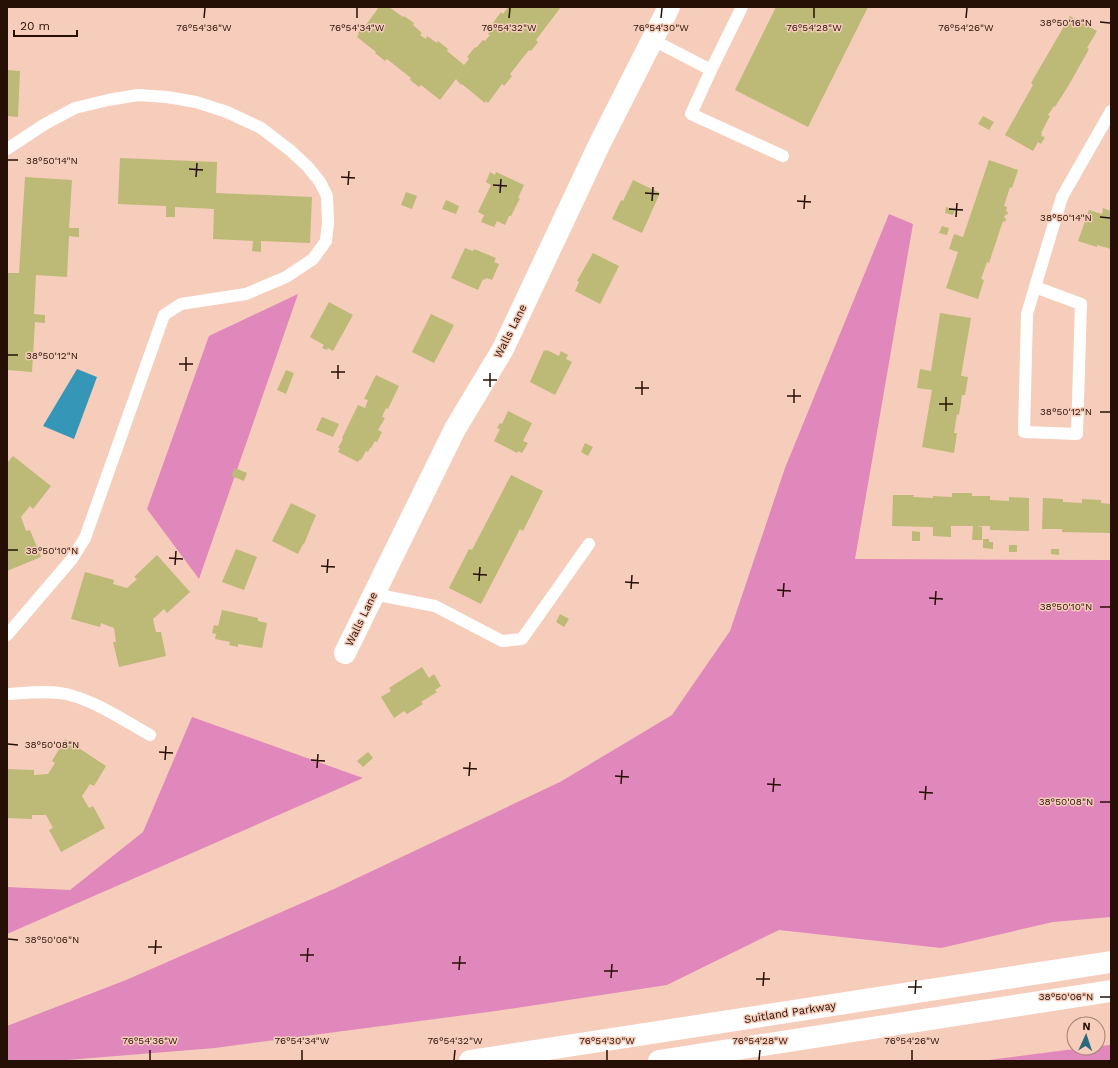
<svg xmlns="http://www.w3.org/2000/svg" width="1118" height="1068" viewBox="0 0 1118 1068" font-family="'Work Sans',sans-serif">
<rect width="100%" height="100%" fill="#f6cdbb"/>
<!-- green -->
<path fill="#e087bb" d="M889 214 913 224 855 559 1111 560V917L1053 922 941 948 779 930 667 985 496 1011 215 1048 55 1061H7V1026L126 980 334 889 560 782 672 715 730 631 785 468Z
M298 294 199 579 147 509 209 336Z
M192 717 363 778 7 934V887L70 890 143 832Z
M1111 1045V1061H981L1082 1048H1098V1046Z"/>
<!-- water -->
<path fill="#3596b8" d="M77 369 97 377 74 439 43 426Z"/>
<!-- building -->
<path fill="#bdb977" d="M379 7H389L403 17 404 16 414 23 413 25 422 33 420 35 426 39 427 36 437 43 438 41 448 49 447 51 464 65 469 59 467 57 475 47 476 48 483 40 485 41 490 35 488 34 495 24 493 23 501 12 503 14 508 7H561L536 40 538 42 531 51 529 50 510 74 512 76 504 86 502 84 488 103 486 101 485 103 462 84 461 85 456 79 440 100 421 85 419 87 410 80 411 78 387 59 385 61 375 53 376 52 357 37 359 34 358 33 362 28 363 29Z
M776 7H868L808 127 735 90Z
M1070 16 1097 31 1087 48 1089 49 1070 83 1055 107 1054 106 1048 115 1050 116 1041 133 1042 134 1041 136 1045 137 1041 144 1038 142 1033 151 1005 135 1033 85 1031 83Z
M7 70 20 71 18 117 7 116Z
M983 116 994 122 989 130 978 124Z
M120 158 217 162 216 193 312 197 310 243 261 241V252L252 251 253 241 213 239 214 209 175 207V217H166V206L118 204Z
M989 160 1018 170 1012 188 1010 187 1004 206 1007 207 1006 211 1008 212 1007 215H1005L1004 218H1006L1005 222 1003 221 989 263 987 262 981 279 984 280 978 299 946 288 958 252 949 249 954 234 963 237Z
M490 172 495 175 496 172 524 185 518 198H520L511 216H509L505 225 497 221 494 227 481 222 484 215 478 212 491 185 486 182Z
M25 177 72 180 69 228H79V237L69 236 67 277 36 275 34 314 45 315V323L35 322 32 372 7 370V273H19Z
M633 180 660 193 642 233 612 219 621 200 623 201Z
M406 192 417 196 412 209 401 205Z
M446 200 459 206 456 214 442 209Z
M946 207 955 210 953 215 945 213Z
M1103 208 1111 211V249L1097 245V247L1078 241 1089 210 1102 214Z
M942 226 949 228 947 235 939 233Z
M465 248 473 251 474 249 496 258 494 262 499 264 492 280 486 278 485 280 483 279 478 290 451 278Z
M593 253 619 266 600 304 575 291 579 282 577 281Z
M329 302 353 315 333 351 328 348 327 350 322 348 324 345 310 337Z
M940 313 971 318 961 376 968 377 965 395H962L959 415 957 414 954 433H957L954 453 922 447 932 390 917 388 920 369 931 371Z
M431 314 454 325 434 363 412 352Z
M544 350 546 351 547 350 559 356 561 351 568 355 566 359 572 362 555 395 530 382Z
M286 370 294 373 286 394 277 390Z
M376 375 399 386 388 409 386 408 382 417 385 418 378 430 382 432 377 442 375 441 371 448H370L368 452 366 451 361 460 360 459 358 462 338 452 340 448H338L343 439 342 438 358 405 365 408 368 400 364 399Z
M508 411 532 423 523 441 528 443 522 453 518 451 517 453 494 441 500 429 497 428 500 423 502 424Z
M322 417 339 424 333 437 316 430Z
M585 443 593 447 588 456 581 452Z
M13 456 51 486 33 509 30 506 21 517 26 531 30 530 41 557 7 571V463Z
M235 468 247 473 244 481 231 476Z
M511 475 543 491 523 531 520 529 481 604 449 588 469 549 472 550Z
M952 493H972V496H990V500L1009 501V497L1029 498V531L990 530V526H977L982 527V540H972L973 526H951V537L933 536V527L892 526 893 495H914L913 497 933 498V496L952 497Z
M1043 498 1063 499V502L1082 503V499L1101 500V503L1111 504V533L1062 532V529H1042Z
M291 503 316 515 304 544H303L298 554 272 541Z
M912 531 920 532V541H912Z
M983 539H989V542H993V549L983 548Z
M1009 545H1017V552H1009Z
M236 549 257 557 244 590 222 582Z
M1051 549H1059V555L1051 554Z
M157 555 190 592 167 613 164 609 153 619 156 632H161L166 656 119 667 113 642H116L114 628 101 623 100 627 71 619 85 572 114 580 113 584 127 588 137 579 134 577Z
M222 610 258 618V621L267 623 262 648 238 644V647L229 645 230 642 215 639 216 634 212 633 214 625 218 626Z
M560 614 569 619 564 627 556 622Z
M422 667 429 678 434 674 441 686 435 690 437 692 421 702 423 704 407 714 404 711 394 718 381 697 391 691 389 688Z
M65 739 106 766 94 786 90 784 82 796 89 808 93 806 105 828 61 852 49 830 53 828 46 815H32V819L7 818V769L34 770V775L48 774 55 763 52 761Z
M368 752 373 758 363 767 357 761Z"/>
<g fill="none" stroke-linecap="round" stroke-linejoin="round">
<!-- service -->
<path stroke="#fff" stroke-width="12" d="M653 40 711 70 742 7
M711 70 691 114 783 156
M7 149 45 124 75 108 108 100 138 95 167 97 196 102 227 112 261 128 291 151 308 167 320 182 327 196 328 223 326 241 313 259 286 277 246 294 181 304 164 315 85 538 72 559 7 635
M1035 287 1081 304 1077 434 1024 432 1027 314 1035 287 1062 197 1111 111
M373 594 435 606 502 641 522 639 589 544
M7 694C26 693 47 690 66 694 96 701 123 720 150 735"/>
<!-- minor -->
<path stroke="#fff" stroke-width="22" d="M345 653 455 429 503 349 600 143 669 7"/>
<!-- trunk -->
<path stroke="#fff" stroke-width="22" d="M470 1061 1111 962
M659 1061 1111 991"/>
</g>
<!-- ticks -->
<path fill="none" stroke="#260f05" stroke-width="1.5" d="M204 18 205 8M357 18V8M509 18 510 8M661 18 662 8M814 18V8M966 18 967 8M1100 22 1110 23M8 160H18M189 169 203 170M196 177 197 163M341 177 355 178M348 185 349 171M493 185 507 186M500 193 501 179M645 193 659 194M652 201 653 187M797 201 811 202M804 209 805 195M949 209 963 210M956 217 957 203M1100 217 1110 218M8 355H18M179 364H193M186 371V357M331 372H345M338 379V365M483 380H497M490 387V373M635 388H649M642 395V381M787 396H801M794 403V389M939 404H953M946 411V397M1100 412H1110M8 550H18M169 558 183 559M175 565 176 551M321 566 335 567M327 573 328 559M473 574 487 575M479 581 480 567M625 582 639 583M631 589 632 575M777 590 791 591M783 597 784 583M929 598 943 599M935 605 936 591M1100 607H1110M8 744 18 745M159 752 173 753M165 760 166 746M311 760 325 761M317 768 318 754M463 768 477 769M469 776 470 762M615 776 629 777M621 784 622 770M767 784 781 785M773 792 774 778M919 792 933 793M925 800 926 786M1100 802H1110M8 939 18 940M148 947H162M155 954 156 940M300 955H314M307 962 308 948M452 963H466M459 970 460 956M604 971H618M611 978 612 964M756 979H770M763 986 764 972M908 987H922M915 994 916 980M1100 997H1110M150 1060V1050M302 1060V1050M454 1060 455 1050M607 1060V1050M759 1060 760 1050M912 1060V1050"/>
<g text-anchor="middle" stroke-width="3" stroke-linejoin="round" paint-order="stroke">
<!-- street labels -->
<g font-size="11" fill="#260f05" stroke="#f6cdbb">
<text transform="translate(510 331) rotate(-63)" y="4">Walls Lane</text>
<text transform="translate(361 619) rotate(-64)" y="4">Walls Lane</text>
<text transform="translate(790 1012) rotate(-9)" y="4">Suitland Parkway</text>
</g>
</g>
<g font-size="10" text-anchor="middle" fill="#260f05" stroke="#f6cdbb" stroke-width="3" stroke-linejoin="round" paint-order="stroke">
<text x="1066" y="26">38°50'16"N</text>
<text x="204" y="31">76°54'36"W</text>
<text x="357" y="31">76°54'34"W</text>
<text x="509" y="31">76°54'32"W</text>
<text x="661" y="31">76°54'30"W</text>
<text x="814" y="31">76°54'28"W</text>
<text x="966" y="31">76°54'26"W</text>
<text x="52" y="164">38°50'14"N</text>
<text x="1066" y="221">38°50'14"N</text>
<text x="52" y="359">38°50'12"N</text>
<text x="1066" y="415">38°50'12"N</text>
<text x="52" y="554">38°50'10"N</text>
<text x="1066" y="610">38°50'10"N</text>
<text x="52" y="748">38°50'08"N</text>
<text x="1066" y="805">38°50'08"N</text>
<text x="52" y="943">38°50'06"N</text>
<text x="1066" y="1000">38°50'06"N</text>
<text x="150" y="1044">76°54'36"W</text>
<text x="302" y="1044">76°54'34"W</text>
<text x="455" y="1044">76°54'32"W</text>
<text x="607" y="1044">76°54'30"W</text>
<text x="760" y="1044">76°54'28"W</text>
<text x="912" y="1044">76°54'26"W</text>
</g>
<!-- border -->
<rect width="1118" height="1068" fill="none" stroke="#260f05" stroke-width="16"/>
<!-- north arrow -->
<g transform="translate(1086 1036) rotate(3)"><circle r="19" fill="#f6cdbb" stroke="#a38172"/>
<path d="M0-3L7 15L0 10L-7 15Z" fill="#2a687e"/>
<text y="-6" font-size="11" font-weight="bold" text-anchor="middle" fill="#260f05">N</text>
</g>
<!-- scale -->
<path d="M14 30v6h63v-6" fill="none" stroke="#260f05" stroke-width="2"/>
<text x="20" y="30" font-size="12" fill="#260f05" stroke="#f6cdbb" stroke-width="3" paint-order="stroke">20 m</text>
</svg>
